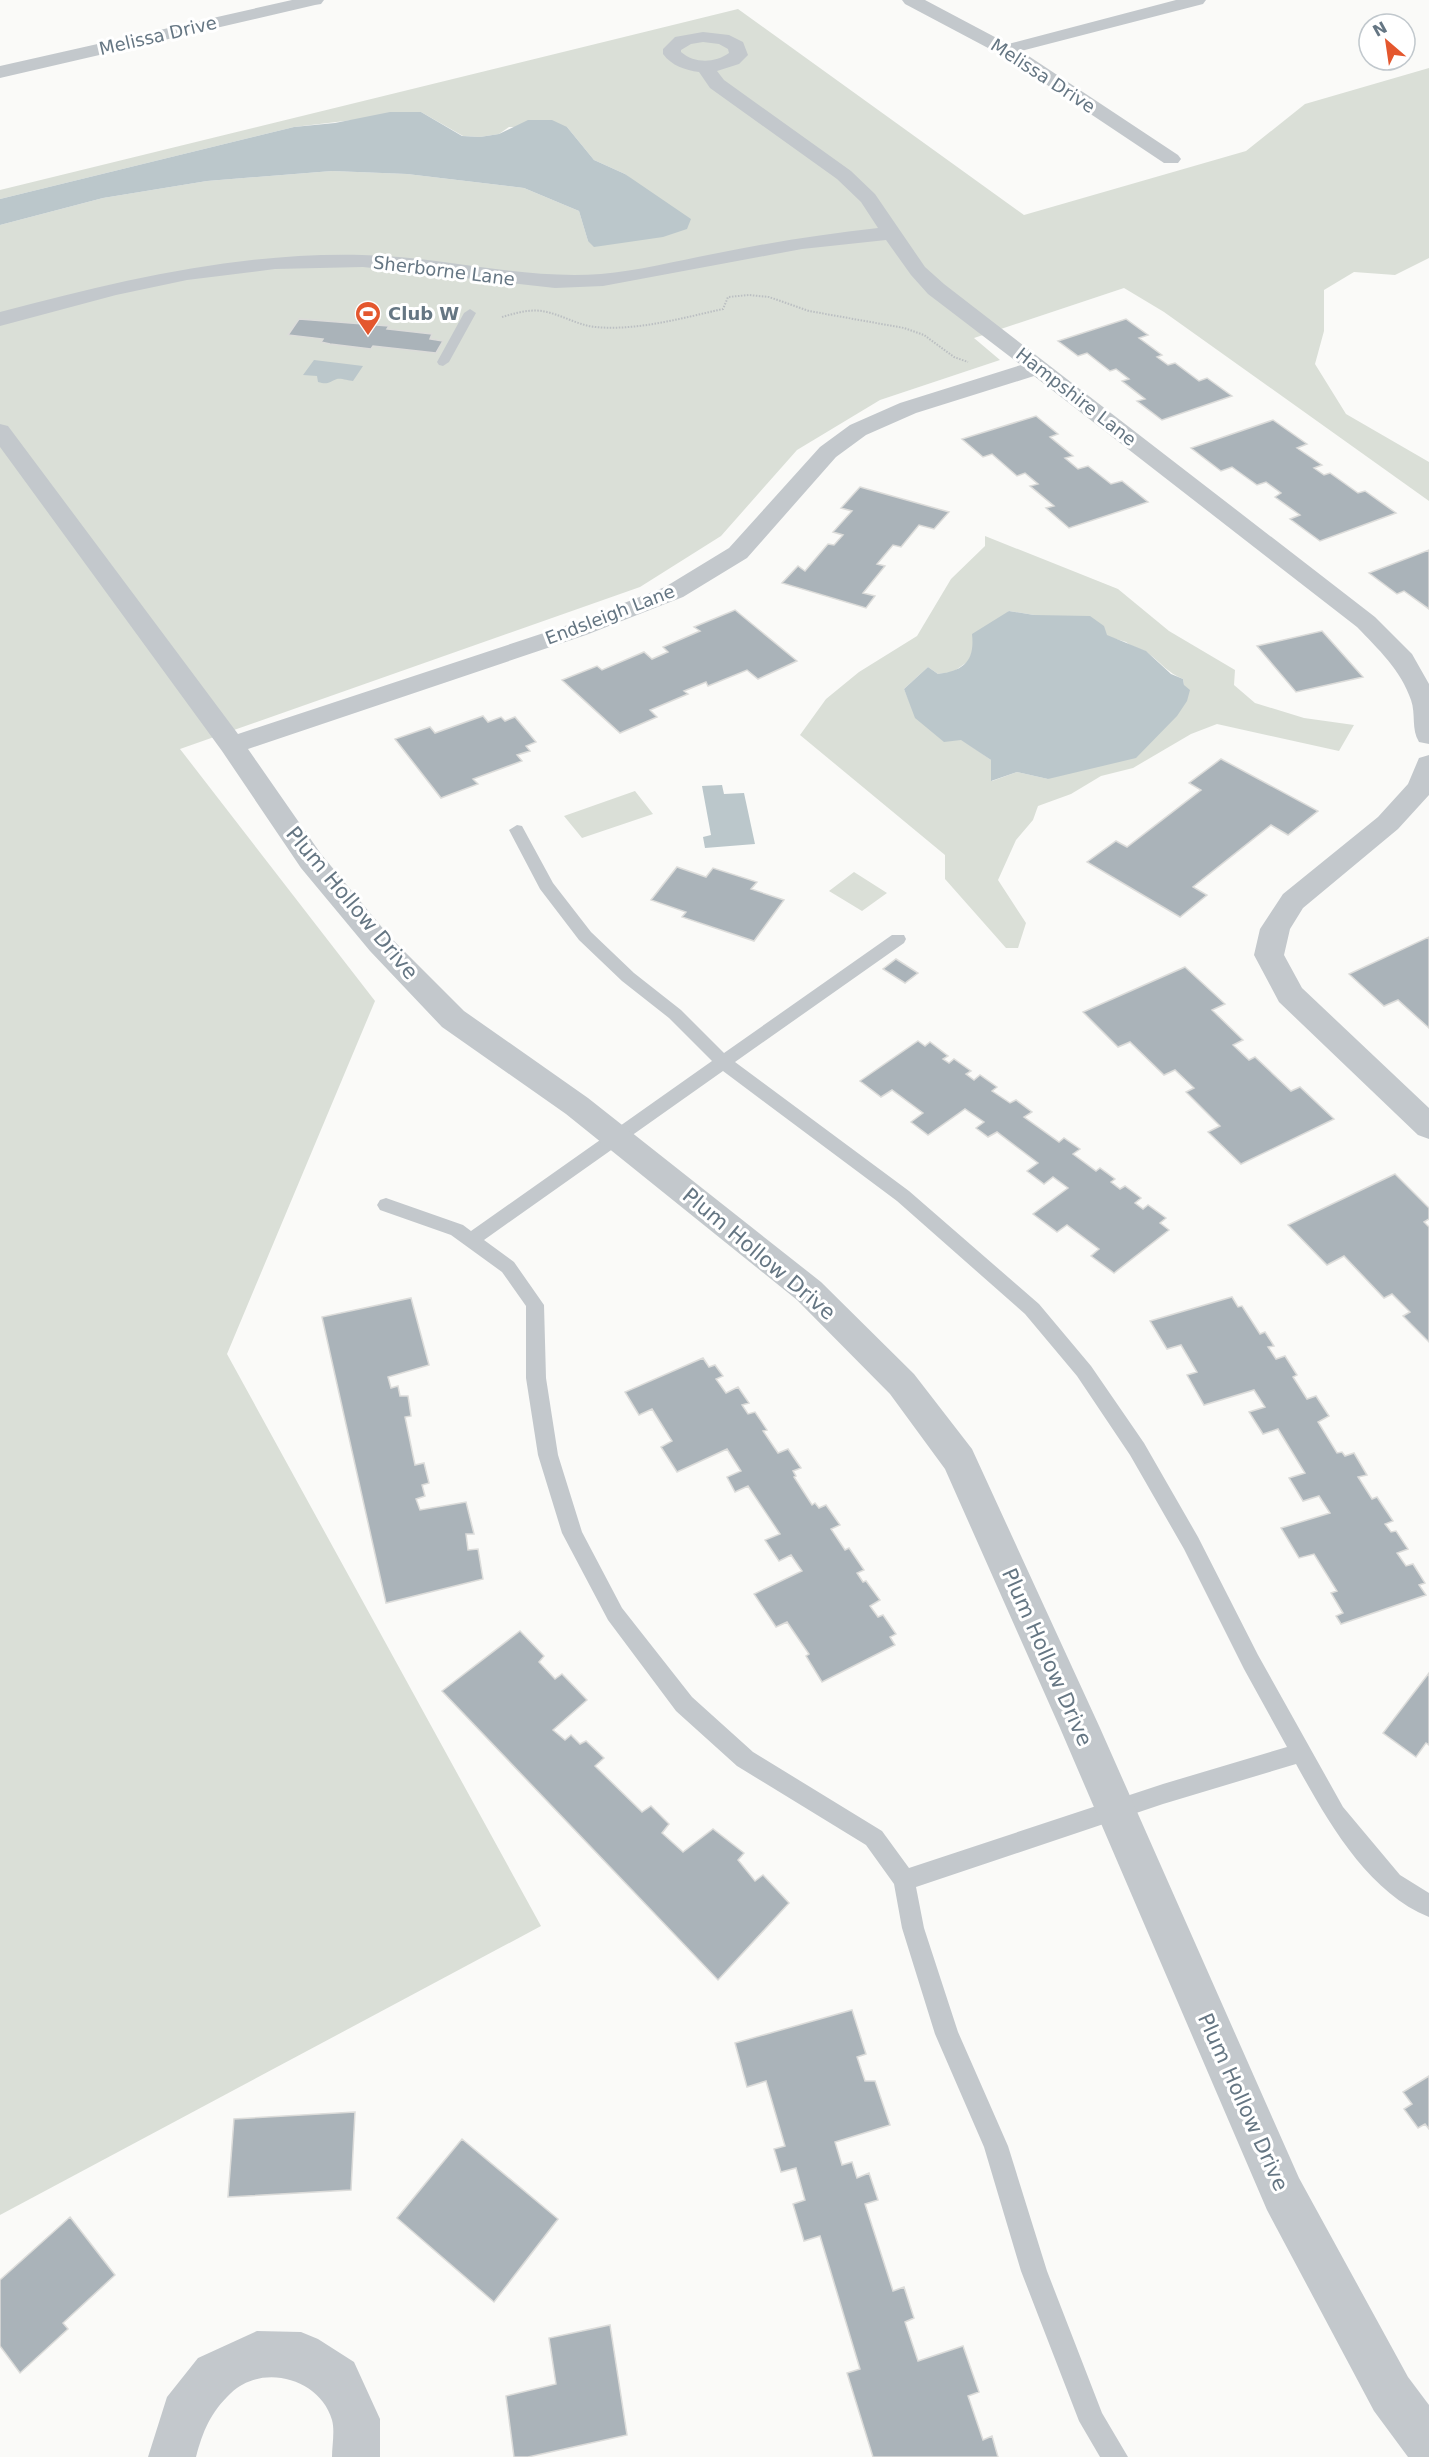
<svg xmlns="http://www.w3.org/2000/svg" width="1429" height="2457" viewBox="0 0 1429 2457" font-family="'DejaVu Sans',sans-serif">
<rect width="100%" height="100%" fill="#fafaf8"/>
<!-- green -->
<path fill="#dadfd7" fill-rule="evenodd" d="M738 9 1024 215 1246 151 1305 104 1429 68V258L1395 275 1354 272 1324 290V331L1315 364 1346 414 1429 462V501L1164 312 1124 288 974 338 1000 360 880 400 797 450 721 536 640 587 180 749 375 1001 227 1354 541 1926 0 2215V225L103 198 207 181 332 171 407 174 524 188 579 211 588 241 636 183 625 174 594 160 567 127H509L499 134 480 137 463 136 421 112 294 127 0 199V190Z
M985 536 1118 589 1169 631 1235 670 1234 685 1255 703 1304 718 1354 725 1339 751 1217 724 1191 734 1133 768 1101 776 1071 794 1038 806 1033 820 1016 840 998 880 1026 923 1018 948H1006L945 879V855L800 735 826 699 859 672 917 636 951 579 985 546ZM1009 611 1034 615 1126 642C1133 648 1141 648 1148 653 1160 662 1168 673 1183 679L1184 685 1048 779 1017 772 992 781 991 760 910 703 904 689 928 667 938 674 953 672 970 660 974 649Z
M635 791 653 814 582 838 564 816Z
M854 872 887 893 862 911 829 891Z"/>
<!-- water -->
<path fill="#bbc7cb" d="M390 112H421L462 136 480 137 499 134 528 120H552L567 127 594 160 625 174 691 219 687 229 663 237 594 247 588 241 579 211 524 188 407 174 332 171 207 181 103 198 0 225V199L294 127 335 123Z
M314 360 363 366 353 381C349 381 341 378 337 379 329 382 328 385 318 382L317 376 303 375Z
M1009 611 1034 615 1090 616 1104 626 1107 635 1146 651 1171 674 1183 679 1184 685 1190 690 1187 701 1177 716 1136 758 1048 779 1017 772 991 781V760L961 740 944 742 915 718 904 689 928 667 938 674C964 671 975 661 972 634Z
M722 785 724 794 744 793 755 844 705 848 703 837 711 835 702 786Z"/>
<!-- building -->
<path fill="#aab3b9" stroke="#dcdcda" stroke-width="1.5" d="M299 319 389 326 387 329 432 334 430 339 443 341 436 353 373 346 371 349 330 344 321 342 323 339 288 335Z
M1126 319 1148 335 1139 338 1162 355 1157 357 1168 365 1175 363 1199 381 1207 378 1232 396 1162 420 1137 401 1145 399 1122 381 1129 379 1116 369 1110 371 1087 353 1078 356 1058 341Z
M1036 416 1058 434 1050 437 1073 456 1065 458 1078 469 1088 466 1111 484 1122 481 1148 502 1069 528 1046 508 1054 506 1030 486 1038 484 1025 473 1017 476 992 454 983 457 962 439Z
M1273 420 1307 444 1297 448 1322 465 1314 468 1324 475 1330 473 1358 493 1365 491 1396 513 1320 541 1290 519 1300 515 1275 497 1281 493 1266 482 1257 485 1232 467 1221 471 1191 448Z
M860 487 949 512 934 529 919 525 901 547 893 545 877 564 885 566 863 593 875 596 866 608 782 583 798 566 805 571 828 544 834 545 843 535 833 532 852 511 841 508Z
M1429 550V609L1404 591 1397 594 1369 573Z
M735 610 797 661 758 679 747 670 708 686 706 682 684 691 688 694 650 710 657 717 620 733 562 680 597 666 602 670 644 652 652 659 668 652 663 647 700 631 694 627Z
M1322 631 1363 677 1296 692 1257 646Z
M483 716 488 722 501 717 505 721 515 717 536 742 526 746 530 751 517 755 522 761 473 779 478 784 441 798 395 739 430 727 435 733Z
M1221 759 1318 811 1288 835 1271 825 1193 887 1207 895 1180 917 1087 862 1116 841 1127 847 1201 790 1189 783Z
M677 867 706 877 713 868 757 882 751 889 784 900 754 941 682 917 686 912 651 900Z
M1429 937V1028L1398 1000 1384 1006 1349 974Z
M896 959 918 973 905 983 883 969Z
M1185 967 1225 1004 1212 1010 1243 1040 1233 1045 1249 1060 1255 1057 1291 1091 1300 1087 1334 1119 1241 1164 1208 1132 1220 1126 1186 1092 1194 1088 1175 1070 1164 1075 1130 1042 1118 1047 1083 1012Z
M918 1041 925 1046 930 1042 948 1056 943 1059 949 1063 954 1059 971 1071 966 1074 974 1080 980 1075 997 1087 992 1091 1010 1103 1016 1100 1032 1112 1024 1117 1059 1142 1064 1138 1080 1149 1073 1154 1096 1171 1100 1168 1115 1179 1111 1182 1120 1189 1125 1186 1141 1198 1135 1203 1143 1209 1148 1205 1166 1218 1160 1223 1169 1230 1114 1273 1091 1256 1099 1249 1067 1225 1057 1232 1033 1214 1068 1188 1053 1177 1044 1184 1027 1171 1038 1163 997 1132 988 1137 976 1128 984 1122 965 1109 928 1135 911 1122 923 1113 892 1090 881 1097 860 1081Z
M1395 1174 1429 1208V1219L1424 1222 1429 1227V1342L1403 1316 1410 1312 1392 1294 1384 1298 1344 1256 1327 1265 1288 1225Z
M1232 1297 1238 1307 1242 1306 1260 1334 1265 1332 1274 1346 1268 1347 1276 1359 1285 1356 1297 1375 1293 1377 1307 1399 1316 1396 1329 1416 1318 1422 1337 1453 1342 1452 1345 1456 1354 1453 1367 1475 1358 1477 1372 1499 1377 1497 1393 1521 1385 1524 1391 1532 1396 1531 1408 1549 1397 1553 1406 1566 1413 1564 1425 1583 1419 1585 1426 1595 1341 1624 1336 1616 1343 1613 1331 1593 1337 1591 1314 1554 1299 1558 1281 1528 1330 1513 1319 1496 1303 1501 1289 1478 1305 1473 1278 1429 1263 1434 1249 1412 1265 1407 1254 1390 1204 1405 1187 1375 1197 1372 1181 1345 1167 1349 1150 1321Z
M411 1298 429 1365 388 1377 391 1388 398 1386 400 1396H408L411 1416 405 1417 415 1465 424 1463 429 1483 422 1485 425 1496 416 1499 420 1510 466 1502 474 1534H466L468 1550 478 1549 483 1579 386 1603 322 1317Z
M703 1358 709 1367 715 1365 723 1376 716 1379 726 1393 738 1387 749 1403 742 1405 748 1414 755 1412 767 1430 763 1431 778 1453 788 1449 801 1468 793 1471 796 1476 794 1477 812 1505 815 1503 819 1508 826 1505 840 1525 831 1529 845 1550 849 1548 864 1570 857 1573 863 1582 866 1581 880 1600 870 1606 878 1617 883 1615 896 1634 890 1637 895 1645 822 1682 806 1656 809 1654 787 1622 776 1627 754 1594 802 1571 791 1555 779 1561 765 1540 780 1534 748 1486 735 1492 727 1477 741 1471 727 1449 677 1472 661 1447 672 1441 652 1409 639 1415 625 1392Z
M520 1631 544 1656 539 1662 555 1679 562 1674 587 1700 553 1730 565 1740 571 1735 580 1744 586 1741 604 1758 595 1766 642 1812 651 1806 669 1824 662 1833 683 1852 713 1829 744 1853 738 1860 755 1881 763 1875 789 1903 718 1980 442 1691Z
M1429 1673V1745L1426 1743 1416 1757 1383 1733Z
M852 2010 866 2054 857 2057 865 2081H875L890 2125 835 2142 842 2165 852 2162 857 2178 869 2173 878 2200 865 2204 893 2291 904 2287 914 2318 905 2322 918 2361 963 2346 979 2392 968 2396 983 2440 992 2436 998 2457H873L847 2373 860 2369 820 2236 804 2241 793 2204 805 2200 796 2168 781 2172 774 2149 785 2146 766 2081 747 2087 735 2043Z
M1429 2076V2129L1425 2124 1418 2128 1404 2109 1412 2104 1403 2092Z
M355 2112 351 2190 228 2197 234 2119Z
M462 2139 558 2219 494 2302 397 2218Z
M70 2217 115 2275 63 2323 68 2329 20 2373 0 2346V2280Z
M610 2325 627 2435 528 2457H514L506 2396 556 2384 549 2338Z"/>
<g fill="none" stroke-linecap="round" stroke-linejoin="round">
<!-- path -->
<path stroke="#bbbfc2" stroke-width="2" stroke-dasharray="1.5 1.5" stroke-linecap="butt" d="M502 317C516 313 532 308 547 312 564 316 578 325 595 327 638 331 682 318 723 309L728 297 749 295 769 297 809 311 904 328 924 335 954 357 968 362"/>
<!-- lane -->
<path fill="#c3c8cc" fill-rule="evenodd" d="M470 309 476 313 449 362 443 366 439 365 437 362 464 313Z
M517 825 522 826 553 883 591 932 634 973 681 1010 724 1053 892 935H904L906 939 904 943 735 1062 909 1191 1039 1304 1091 1366 1144 1443 1198 1537 1258 1655 1343 1807 1400 1875 1429 1893V1917C1367 1892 1327 1820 1296 1764L1163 1804 916 1887 924 1928 958 2032 1008 2146 1047 2271 1102 2413 1128 2457H1100L1079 2421 1021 2271 984 2147 935 2034 902 1928 894 1884 866 1845 737 1766 676 1711 608 1620 562 1533 538 1455 526 1378V1306L502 1272 451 1235 380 1210 377 1205 380 1200 386 1198 463 1225 471 1231 712 1061 669 1018 622 981 579 940 540 889 509 830ZM723 1071 897 1201 1025 1314 1077 1376 1130 1455 1184 1549 1244 1669 1287 1747 1163 1784 909 1868 882 1831 753 1752 692 1697 622 1608 582 1532 558 1455 546 1378 544 1305 514 1262 484 1240Z"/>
<!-- street -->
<path fill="#c3c8cc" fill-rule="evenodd" d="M292 0H324L321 4 315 5 0 78V66Z
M902 0H925L1008 44 1176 0H1206L1203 4 1021 51 1178 155 1181 159 1178 163H1164L1005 57 905 4Z
M703 32 729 35 743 42 748 55 739 64 717 71 724 80 851 171 875 194 925 267 944 284 1375 617 1412 654 1429 684V744L1419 742C1411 729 1416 714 1411 700 1401 670 1378 649 1357 627L1034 376 916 413 866 435 836 457 747 558 683 597 586 635 248 749 321 854 390 937 464 1011 588 1098 821 1282 914 1374 972 1449 1100 1728 1299 2178 1408 2377 1429 2405V2457H1408L1374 2411 1267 2210 1060 1728 945 1469 890 1394 797 1300 566 1114 442 1027 370 951 301 868 222 751 0 447V424L8 426 238 734 568 625 665 587 729 548 820 447 850 425 900 403 1021 365 928 294 911 275 886 240 802 249 603 286 555 288 363 267 275 269 187 280 116 295 0 326V312C119 281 237 252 362 255 441 256 520 280 601 274 638 271 676 261 713 254 768 243 822 234 878 228L861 202 837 179 710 88 699 72C685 70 672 66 663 54V49L675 37ZM703 42 719 44 728 49 729 53C715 63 695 64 681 52V50L691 44Z
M1429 755V795L1398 829 1303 908 1290 929 1284 955 1302 988 1429 1108V1139L1418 1135 1279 1002 1254 955 1260 929 1283 894 1378 817 1408 784 1419 758Z
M257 2331 301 2332 318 2339 354 2362 380 2419V2457H332C332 2446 335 2431 332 2420 320 2378 262 2363 231 2393 210 2413 203 2431 196 2457H148L167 2397 198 2358Z"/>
</g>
<!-- icons -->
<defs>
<symbol id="stadium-pin" viewBox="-11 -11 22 30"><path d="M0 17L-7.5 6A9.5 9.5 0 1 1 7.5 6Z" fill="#e4572e" stroke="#fff"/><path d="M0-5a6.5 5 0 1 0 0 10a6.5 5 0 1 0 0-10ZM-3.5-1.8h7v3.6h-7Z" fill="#fff"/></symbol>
</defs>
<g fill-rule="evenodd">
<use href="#stadium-pin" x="353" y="299" width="30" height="40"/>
</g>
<g text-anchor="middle" stroke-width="6" stroke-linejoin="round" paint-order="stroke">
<!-- far-street labels -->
<g font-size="18" fill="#657683" stroke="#fff">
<text transform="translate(158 36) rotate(-13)" y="6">Melissa Drive</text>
<text transform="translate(1043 76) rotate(33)" y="6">Melissa Drive</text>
<text transform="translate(444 271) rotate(7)" y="6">Sherborne Lane</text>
<text transform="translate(1076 397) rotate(38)" y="6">Hampshire Lane</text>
<text transform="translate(610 615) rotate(-21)" y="6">Endsleigh Lane</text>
</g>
<!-- far-poi labels -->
<g font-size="18" font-weight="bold" fill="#657683" stroke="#fff" text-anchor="start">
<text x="388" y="320">Club W</text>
</g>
<!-- street labels -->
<g font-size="21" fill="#657683" stroke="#fff">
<text transform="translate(352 903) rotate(50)" y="7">Plum Hollow Drive</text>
<text transform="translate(759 1254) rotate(40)" y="7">Plum Hollow Drive</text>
<text transform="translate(1047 1657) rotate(66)" y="7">Plum Hollow Drive</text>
<text transform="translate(1243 2102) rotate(66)" y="7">Plum Hollow Drive</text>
</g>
</g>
<!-- north arrow -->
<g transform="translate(1387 42) rotate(331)"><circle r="28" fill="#ffffff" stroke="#c1c8cd" stroke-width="1.5"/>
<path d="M0-4.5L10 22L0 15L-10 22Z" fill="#e4572e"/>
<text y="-9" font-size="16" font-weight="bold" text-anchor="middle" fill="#657683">N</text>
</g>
</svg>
